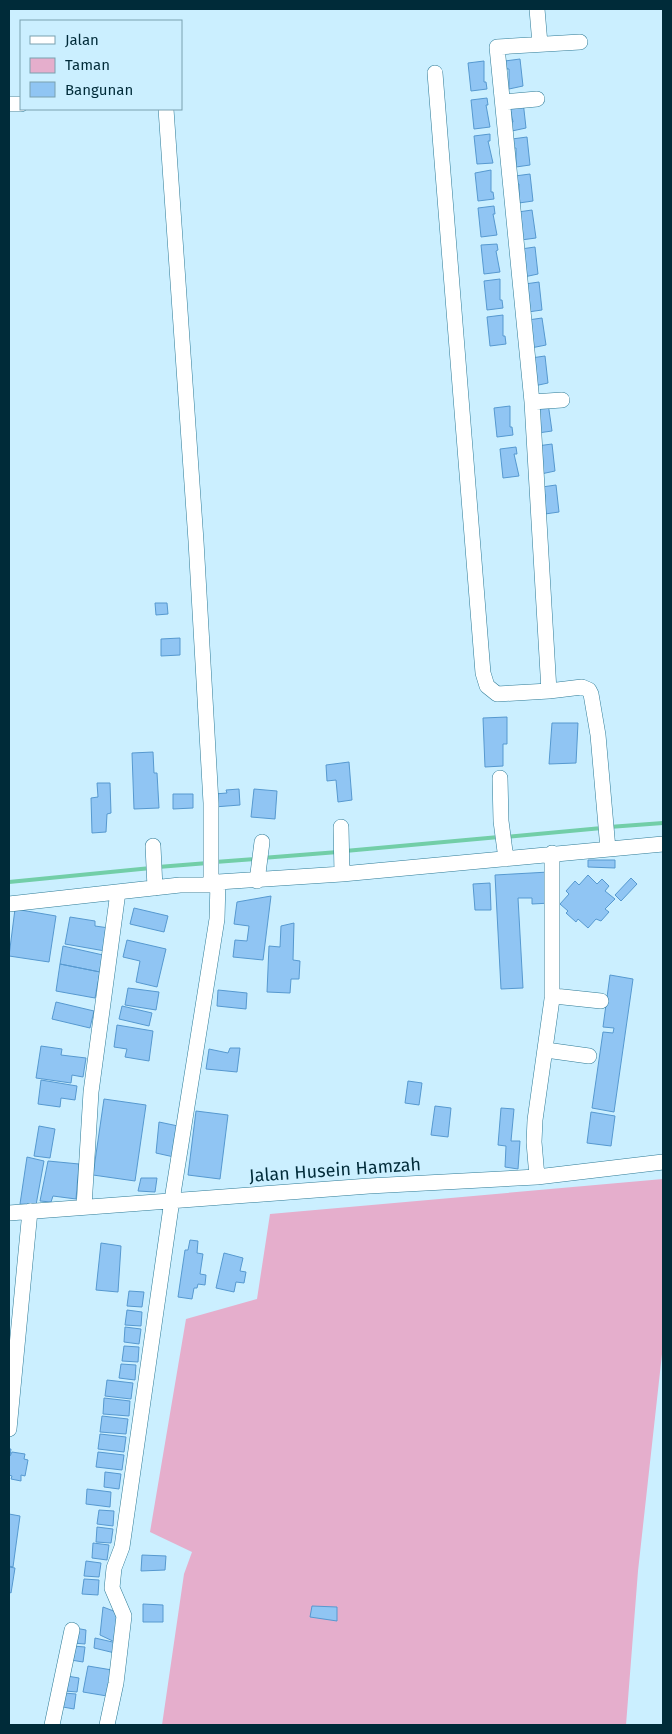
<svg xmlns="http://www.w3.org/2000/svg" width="672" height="1734" viewBox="0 0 672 1734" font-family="'Fira Sans',sans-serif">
<rect width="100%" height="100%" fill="#cbefff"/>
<!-- green -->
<path fill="#e5aecc" d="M663 1179V1345L638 1571 626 1725H162L184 1574 192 1552 150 1532 186 1319 257 1299 270 1214Z"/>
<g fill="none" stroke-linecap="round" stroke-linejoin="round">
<!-- stream -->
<path stroke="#72cea8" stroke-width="4" d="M609 827 663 823
M506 837 602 828
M345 851 499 837
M262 858 338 852
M215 862 255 859
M158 867 208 863
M9 882 151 868"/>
</g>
<!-- building -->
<path fill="#90c5f3" stroke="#5699d0" d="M520 59 523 86 509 89V69H507L505 61Z
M484 61V82H486L487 89 471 91 468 63Z
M487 98 488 105H486L490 127 474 129 471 100Z
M523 101 526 128 512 131 511 122H513L509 103Z
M490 134V141H488L493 163 477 164 474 136Z
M527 137 530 165 516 167V148H513L512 139Z
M491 170V192H493L494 199 478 201 475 173Z
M530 174 533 201 519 203V184H517L515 176Z
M494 206 495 214H493L497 235 481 237 478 208Z
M532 210 536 238 521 240 518 212Z
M497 244 498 250 496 251 500 272 484 274 481 245Z
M535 247 538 274 524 277 521 249Z
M500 279V300H502L503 308 487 310 484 281Z
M539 282 542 310 528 312 525 284Z
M503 315V336H505L506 344 490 346 487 317Z
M542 318 546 345 531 348 528 320Z
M545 356 548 383 534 386 531 358Z
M548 403 552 431 538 433 534 405Z
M510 406V427H512L513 435 497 437 494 408Z
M552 444 555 471 541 474 537 446Z
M516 447 517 454H514L519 476 503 478 500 449Z
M556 485 559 512 545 514V495L542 487Z
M155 603H167L168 614 156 615Z
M180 638V655L161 656V639Z
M507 717V744H503V766L485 767 483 718Z
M552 723H578L576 763 549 764Z
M153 752 154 773H157L159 808 134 809 132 753Z
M349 762 352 800 338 802 336 780 327 781 326 765Z
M97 783H110L111 813 107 814 106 832 92 833 91 798 98 797Z
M239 789 240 805 214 807V794L227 793 226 790Z
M254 789 277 791 275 819 251 817Z
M173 794H193V808L173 809Z
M588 860H615V868L588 867Z
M549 872 551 903 532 904V898H518L523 988 501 989 495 875Z
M588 875 597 884 602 879 609 886 605 891 615 899 605 909 609 912 601 921 596 919 588 928 578 919 576 922 566 913 568 911 560 904 569 894 566 891 575 881 579 885Z
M631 878 637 884 621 901 615 895Z
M490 883 491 910H475L473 884Z
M271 896 263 960 233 957 235 940 247 941 249 926 234 924 237 902Z
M134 908 168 916 164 932 130 924Z
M15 909 56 916 49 962 9 956Z
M70 917 95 921V926L109 928 105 951 65 944Z
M294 923 293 960 300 961 299 979H291L290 993 267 992 269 946 280 947 281 926Z
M127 940 166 949 157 987 136 982 140 961 123 957Z
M63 946 103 955 100 972 60 964Z
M60 964 100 972 95 998 56 991Z
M610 975 633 979 614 1112 592 1108 603 1032 613 1033 614 1028 603 1027Z
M128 988 159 992 156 1010 125 1005Z
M218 990 247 993 246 1009 217 1006Z
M56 1002 94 1011 90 1028 52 1019Z
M122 1006 152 1013 149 1026 119 1019Z
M117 1025 153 1031 149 1061 125 1057 127 1049 114 1047Z
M41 1046 62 1049 61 1055 86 1058 83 1077 72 1075 71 1083 36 1078Z
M230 1048H240L237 1072 206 1069 209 1049 228 1053Z
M41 1080 77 1086 75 1100 61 1098 60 1107 38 1104Z
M408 1081 422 1083 419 1105 405 1103Z
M104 1099 146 1105 135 1181 93 1175Z
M435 1106 451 1108 448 1137 431 1135Z
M501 1108 514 1109 511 1141H520L518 1169 505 1167 506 1146 498 1145Z
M196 1111 228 1115 220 1179 188 1175Z
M591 1112 615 1116 611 1146 587 1143Z
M159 1122 178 1126 174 1157 156 1153Z
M39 1126 55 1129 50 1158 34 1156Z
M27 1157 44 1161 36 1205 20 1204Z
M48 1161 79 1164 76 1199 53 1196 51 1202 40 1201Z
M141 1178H157L155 1192 138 1191Z
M190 1240 198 1241 197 1253 203 1254 200 1274 206 1275 205 1285 198 1284 197 1288H194L192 1299 178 1297 185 1250H188Z
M101 1243 121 1246 118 1292 96 1290Z
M224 1253 243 1258 240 1271 246 1272 244 1283 236 1282 234 1292 216 1288Z
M129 1291 144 1292 142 1307 127 1306Z
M127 1310 142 1312 141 1326 125 1325Z
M125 1327 141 1329 139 1344 124 1342Z
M124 1346 139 1347 138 1362 122 1361Z
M121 1364 136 1365 135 1380 119 1378Z
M107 1380 133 1383 131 1399 105 1396Z
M104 1398 130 1401 129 1416 103 1414Z
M102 1416 128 1419 126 1434 100 1432Z
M100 1434 126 1437 124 1452 98 1449Z
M9 1449H11L10 1456 12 1452 25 1454 24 1459 28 1460 25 1476 21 1475V1481L11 1479 12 1476 9 1475Z
M98 1452 124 1455 122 1470 96 1467Z
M105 1472 121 1474 119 1489 104 1487Z
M87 1489 111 1492 110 1507 86 1504Z
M99 1510 114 1511 113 1526 97 1524Z
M9 1514 20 1516 13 1567 9 1566Z
M97 1527 113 1529 111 1543 96 1542Z
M93 1543 109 1545 107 1560 92 1558Z
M142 1555 166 1556 165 1570 141 1571Z
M86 1561 101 1563 99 1577 84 1576Z
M9 1567 15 1568 11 1593 9 1592Z
M84 1579 99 1580 98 1595 82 1594Z
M143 1604 163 1605V1622H143Z
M312 1606 337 1607V1621L310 1617Z
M103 1607 119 1613 117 1643 100 1635Z
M75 1628 86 1630 85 1644 73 1643Z
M95 1638 117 1643 119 1654 94 1648Z
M73 1646 85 1647 83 1662 71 1660Z
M88 1666 112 1670 107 1696 83 1692Z
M67 1676 79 1678 77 1692 65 1691Z
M64 1693 76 1694 74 1709 63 1707Z"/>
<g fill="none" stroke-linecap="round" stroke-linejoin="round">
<defs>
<path id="minor" d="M537 9 540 44
M580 42 497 47 532 402 549 691 582 687 589 690 591 694 598 735 608 849
M435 73 483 673 487 686 497 694 549 691
M504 102 537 99
M9 104H21
M166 109 196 541 211 803V885
M532 402 562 400
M500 778 501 821 506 859
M341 827 342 874
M153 846 155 888
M552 853V997
M257 881 262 842
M9 904 180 885H211L218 882 342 874 663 844
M546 1050 589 1056
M537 1177 534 1142 535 1120 552 999 554 996 601 1001
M84 1207 91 1092 118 892
M9 1213 369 1186 537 1177 663 1162
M9 1429 30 1211
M52 1725 72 1630
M107 1725 116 1683 124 1616 112 1588 114 1568 122 1547 172 1200 217 919 218 882"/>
</defs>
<!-- minor casing -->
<use href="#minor" stroke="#2e7b97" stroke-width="16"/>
<!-- minor -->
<use href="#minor" stroke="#fff" stroke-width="15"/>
</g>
<g text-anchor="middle" stroke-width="4" stroke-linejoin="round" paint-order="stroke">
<!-- street labels -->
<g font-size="18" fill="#002b39" stroke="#cbefff">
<text transform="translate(335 1170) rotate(-4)" y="6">Jalan Husein Hamzah</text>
</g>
</g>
<!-- border -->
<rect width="672" height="1734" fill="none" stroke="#002b39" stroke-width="20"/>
<!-- legend -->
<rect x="20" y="20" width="162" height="90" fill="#cbefff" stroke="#7aa1b0"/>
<rect x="30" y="36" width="25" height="8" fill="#ffffff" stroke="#7aa1b0"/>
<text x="65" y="45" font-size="15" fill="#002b39">Jalan</text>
<rect x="30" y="58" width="25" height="15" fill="#e5aecc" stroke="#7aa1b0"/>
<text x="65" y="70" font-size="15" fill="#002b39">Taman</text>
<rect x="30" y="82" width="25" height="15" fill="#90c5f3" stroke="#7aa1b0"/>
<text x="65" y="95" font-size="15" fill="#002b39">Bangunan</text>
</svg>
